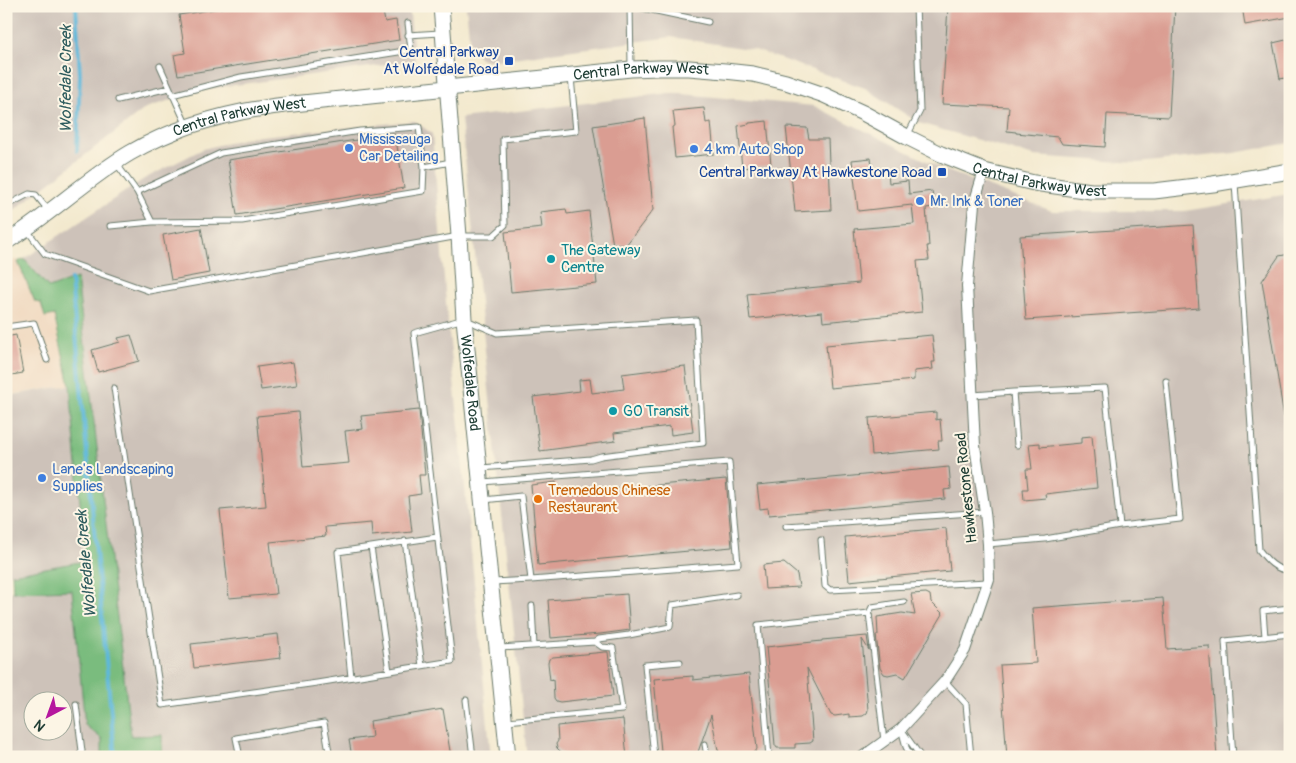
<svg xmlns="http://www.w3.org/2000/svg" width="1296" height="763" viewBox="0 0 1296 763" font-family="Pangolin,sans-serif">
<rect width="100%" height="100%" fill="#fcf5e5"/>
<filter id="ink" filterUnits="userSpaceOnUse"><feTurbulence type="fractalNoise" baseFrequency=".02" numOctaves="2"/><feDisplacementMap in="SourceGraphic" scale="10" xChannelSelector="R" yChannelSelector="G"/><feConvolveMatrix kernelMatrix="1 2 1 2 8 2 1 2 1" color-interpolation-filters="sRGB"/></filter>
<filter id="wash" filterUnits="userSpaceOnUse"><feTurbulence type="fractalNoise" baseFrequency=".0096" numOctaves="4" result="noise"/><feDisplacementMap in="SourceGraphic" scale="20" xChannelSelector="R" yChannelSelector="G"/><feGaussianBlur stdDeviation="1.12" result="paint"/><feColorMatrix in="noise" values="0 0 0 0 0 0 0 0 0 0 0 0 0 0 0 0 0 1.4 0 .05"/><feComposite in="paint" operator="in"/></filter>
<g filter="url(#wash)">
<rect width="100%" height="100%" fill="#f3e9ce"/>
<!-- built -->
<path fill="#efd6bc" d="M17 259 35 302H41L54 315 70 385 6 395V264Z"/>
<!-- industrial -->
<path fill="#cdc2b9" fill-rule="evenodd" d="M6 6H409L415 61 205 89 146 108 14 210 6 215Z
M466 6H1290V143L1234 153 1137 163 1034 156 919 123 865 88 755 50 671 37 491 61 480 58 474 51 470 44Z
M670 93 814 106 945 170 1052 211H1185L1290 194V757H527L461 118Z
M415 121 432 134 447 315 459 427 491 757H162L161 735 131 736 77 278 49 288 24 259 144 179 203 149 251 137Z
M70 385 85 561 6 575V396Z
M72 590 85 725 102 739V757H6V592ZM32 700H62V730H32Z"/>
<!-- forest -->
<path fill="#7abc7e" stroke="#4c7c59" d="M24 259 49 288 77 278 131 736 162 735V757H102V739L85 725 72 590 13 592 12 574 85 561 70 385 54 315 45 317 41 303 35 302 18 262Z"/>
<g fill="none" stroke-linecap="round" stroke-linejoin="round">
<!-- stream -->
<path stroke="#5db8db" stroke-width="4" d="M76 6 80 75 77 151
M71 279 115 757"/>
</g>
<g id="blocks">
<!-- building -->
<path fill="#da9d92" d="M233 6H382L385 22 396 20 399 40 178 75 174 55 185 53 179 15Z
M948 6H1175L1169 117 1107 114 1105 147 1062 144 1058 137 1016 133V132L1007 131 1009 107 942 104Z
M1242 6H1290V17L1245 25Z
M1290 39V77L1280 79 1273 43Z
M704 108 706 123 711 122 714 154 675 158 672 127 675 126 673 111Z
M645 118 653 210 626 245H613L593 126Z
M767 121 771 165 742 168 738 126 749 124V123Z
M786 127 807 128 809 139H828L831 210 795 212Z
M395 134 404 188 237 215 228 160Z
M871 158 873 174 888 172 889 183 908 181 909 194 932 191 934 207 926 208 929 246H927L929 260 917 261 922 312 823 322 822 312 750 319 747 294 859 283 854 229 914 224 912 205 858 211 852 160Z
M566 209 567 214 589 211 597 284 511 292 505 232 542 228 540 212Z
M1193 225 1199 308 1026 320 1020 236Z
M201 228 209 273 171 280 163 235Z
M1290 254V417H1284L1262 281 1279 256Z
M16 335 23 373 6 376V337Z
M131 335 139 361 98 372 92 350 120 342 118 338Z
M932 335 935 362H932L933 369 914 371V380L830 388 826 345Z
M293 362 297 385 261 390 257 367Z
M685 366 693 432 671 435 670 426 614 433 615 441 540 451 533 397 580 391 579 380 590 379 592 393 624 389 622 374Z
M419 410 425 475H419L421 494 408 496 412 532 372 536 371 523 325 527 326 536 270 542 276 594 229 598 220 510 266 506 257 416 298 412 303 467 349 463 345 431 363 429 361 416Z
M936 412V420L940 419 942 441H938L939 449 872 455 869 418Z
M1092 436 1097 488 1045 494 1046 498 1024 500 1023 489H1028L1026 469H1032L1029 444 1040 443V447L1081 443V437Z
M949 467 951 489 944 490 945 499 769 515 768 508 760 509 757 485Z
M726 479 732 547 538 565 531 485 556 482 558 494Z
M946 528 950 571 849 581 845 537Z
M784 563 797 574 799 587 765 589 763 565Z
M926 593 930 595 931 602 943 614 905 678 897 673 888 675 884 674 880 668 876 635H878L877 617 902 613 915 615 911 594Z
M627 594 630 630 600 634 551 638 548 600Z
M1163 598 1167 649 1209 646 1217 757H1007L1000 665 1036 663 1032 608Z
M278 634 281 658 194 668 191 644Z
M867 636 869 650 862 639 868 710 867 713 863 716 849 717V714L835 716 831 715 807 668 813 741 810 743 795 744V748H777L775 745 766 647 822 641V640Z
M605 652H608L613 696 560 702 556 701 554 698 553 679 550 680 548 663 549 659 553 657Z
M749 674 757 749 755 752 752 754 738 756V753L724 754 720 753 718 750 711 715 698 752 681 753 682 757H664L661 751 654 679 693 676V680Z
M443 709 451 757H352L349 740 372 737 370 721Z
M623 719 627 757H566L557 748 556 744 558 741 557 726Z"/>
</g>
</g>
<g filter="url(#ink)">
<use href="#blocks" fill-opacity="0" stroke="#69796a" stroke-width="1"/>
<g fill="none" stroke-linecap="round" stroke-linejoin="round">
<defs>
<path id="lane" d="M630 6 631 66
M633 6 708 22
M408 35 440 33
M160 66 187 126
M172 95 241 77 411 50 408 23
M118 100 169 88
M908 134 920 111 916 6
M116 163 137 192 152 222 242 221 423 191 424 167 451 162
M1235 183 1259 550C1267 560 1276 571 1290 570
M137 192 221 153 360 131 419 127 424 167
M6 206 29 194 36 195 48 210
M110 226 152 222
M27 230 45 254 149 291 459 236H493L505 225 503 139 576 131 571 77
M6 327 34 323 47 360
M114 388 162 705 317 683 452 661 414 333 464 319 497 333 696 320 703 443 601 456 591 459 481 468
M973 395 1013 392 1017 445
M483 482 729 462 738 564 531 580 493 582
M484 500 521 496 531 580
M786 526 985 512
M1120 526 1180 519 1166 381
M821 540 825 586 830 590 988 582
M405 541 422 666
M988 544 1045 539 1120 526 1105 388 1013 392
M371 547 389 671
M532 606 534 646
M869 613 872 607 904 602
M1265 637 1263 611 1290 608
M500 648 595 642 599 639 629 635 670 627 672 605 737 595
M6 670H7
M351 677 338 552 437 537
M945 681 966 704 971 757
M466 700 473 757
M76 704 82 751 78 757
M507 721 622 710 613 648 602 647 595 642
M901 729 921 757
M902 732 906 747 911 757
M705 744 707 757
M240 757 236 738 324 723 330 757
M654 757 645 665 680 662
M769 757 758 625 869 613 884 741
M1233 757 1225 641 1290 634"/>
<path id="street" d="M862 757 901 729 945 681 965 650 989 579 988 544 985 512 975 446 967 286 974 204 984 171"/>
<g id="secondary">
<path id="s1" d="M441 6 459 236 464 319 508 757"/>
<path id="s2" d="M6 242C50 215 86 179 130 153 180 124 236 110 293 104L631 69 659 68H689L725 71 753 74 786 82 824 95 863 113 907 137 941 154 984 171 1034 183 1091 191H1154L1213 184 1290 171"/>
</g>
</defs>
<!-- lane casing -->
<use href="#lane" stroke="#69796a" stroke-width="7"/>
<!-- street casing -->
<use href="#street" stroke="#69796a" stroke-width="12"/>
<!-- secondary casing -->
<use href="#secondary" stroke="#69796a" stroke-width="17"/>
<!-- lane -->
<use href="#lane" stroke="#fff" stroke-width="5"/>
<!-- street -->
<use href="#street" stroke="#fff" stroke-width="10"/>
<!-- secondary -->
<use href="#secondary" stroke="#fff" stroke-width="15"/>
</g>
</g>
<!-- markers -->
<g fill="#1a4fb4" stroke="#fcf5e5" stroke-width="2">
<rect x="504" y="56" width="10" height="10" rx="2.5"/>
<rect x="937" y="167" width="10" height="10" rx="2.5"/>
</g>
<g fill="#3f7fe0" stroke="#fcf5e5" stroke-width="2">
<circle cx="349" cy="148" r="5"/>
<circle cx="694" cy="149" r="5"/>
<circle cx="920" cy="201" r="5"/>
<circle cx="42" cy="478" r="5"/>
</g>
<g fill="#0f9aa8" stroke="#fcf5e5" stroke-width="2">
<circle cx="551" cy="259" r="5"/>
<circle cx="613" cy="411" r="5"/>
</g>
<circle fill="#e8710a" stroke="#fcf5e5" stroke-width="2" cx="538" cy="499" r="5"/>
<g text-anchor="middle" stroke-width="4" stroke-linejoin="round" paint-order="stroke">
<!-- transit labels -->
<g font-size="15" fill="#164399" stroke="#fcf5e5" text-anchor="end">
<text x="499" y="57">Central Parkway<tspan x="499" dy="17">At Wolfedale Road</tspan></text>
<text x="932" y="177">Central Parkway At Hawkestone Road</text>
</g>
<!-- street labels -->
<g font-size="15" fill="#1f3d34" stroke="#fcf5e5">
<text dy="5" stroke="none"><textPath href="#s2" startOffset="674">Central Parkway West</textPath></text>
<text dy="5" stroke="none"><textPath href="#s2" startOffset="269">Central Parkway West</textPath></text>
<text dy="5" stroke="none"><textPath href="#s2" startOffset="1094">Central Parkway West</textPath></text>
<text dy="5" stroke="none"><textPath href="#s1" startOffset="378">Wolfedale Road</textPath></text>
<text transform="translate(966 488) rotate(-96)" y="5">Hawkestone Road</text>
</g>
<!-- shop labels -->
<g font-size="15" fill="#366cbe" stroke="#fcf5e5" text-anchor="start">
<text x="359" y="144">Mississauga<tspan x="359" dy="17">Car Detailing</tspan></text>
<text x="704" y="154">4 km Auto Shop</text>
<text x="930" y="206">Mr. Ink &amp; Toner</text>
<text x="52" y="474">Lane's Landscaping<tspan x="52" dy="17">Supplies</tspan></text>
</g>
<!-- culture labels -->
<g font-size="15" fill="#0d838f" stroke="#fcf5e5" text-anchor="start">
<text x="561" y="255">The Gateway<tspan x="561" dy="17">Centre</tspan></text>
<text x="623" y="416">GO Transit</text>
</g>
<!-- food labels -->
<g font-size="15" fill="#c56008" stroke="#fcf5e5" text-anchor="start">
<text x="548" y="495">Tremedous Chinese<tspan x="548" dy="17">Restaurant</tspan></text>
</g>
<!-- water labels -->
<g font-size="16" font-style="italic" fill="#2e5c5e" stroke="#fcf5e5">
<text transform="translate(65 79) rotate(-90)" y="6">Wolfedale Creek</text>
<text transform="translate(85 564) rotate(-95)" y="6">Wolfedale Creek</text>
</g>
</g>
<!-- margin -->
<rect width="1296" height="763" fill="none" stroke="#fcf5e5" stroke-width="25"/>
<!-- north arrow -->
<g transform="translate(48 716) rotate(221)"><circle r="24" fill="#fcf5e5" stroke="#a4ab9e"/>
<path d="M0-4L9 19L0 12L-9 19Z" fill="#b5179e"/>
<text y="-8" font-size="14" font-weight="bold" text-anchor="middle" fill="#1f3d34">N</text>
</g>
</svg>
